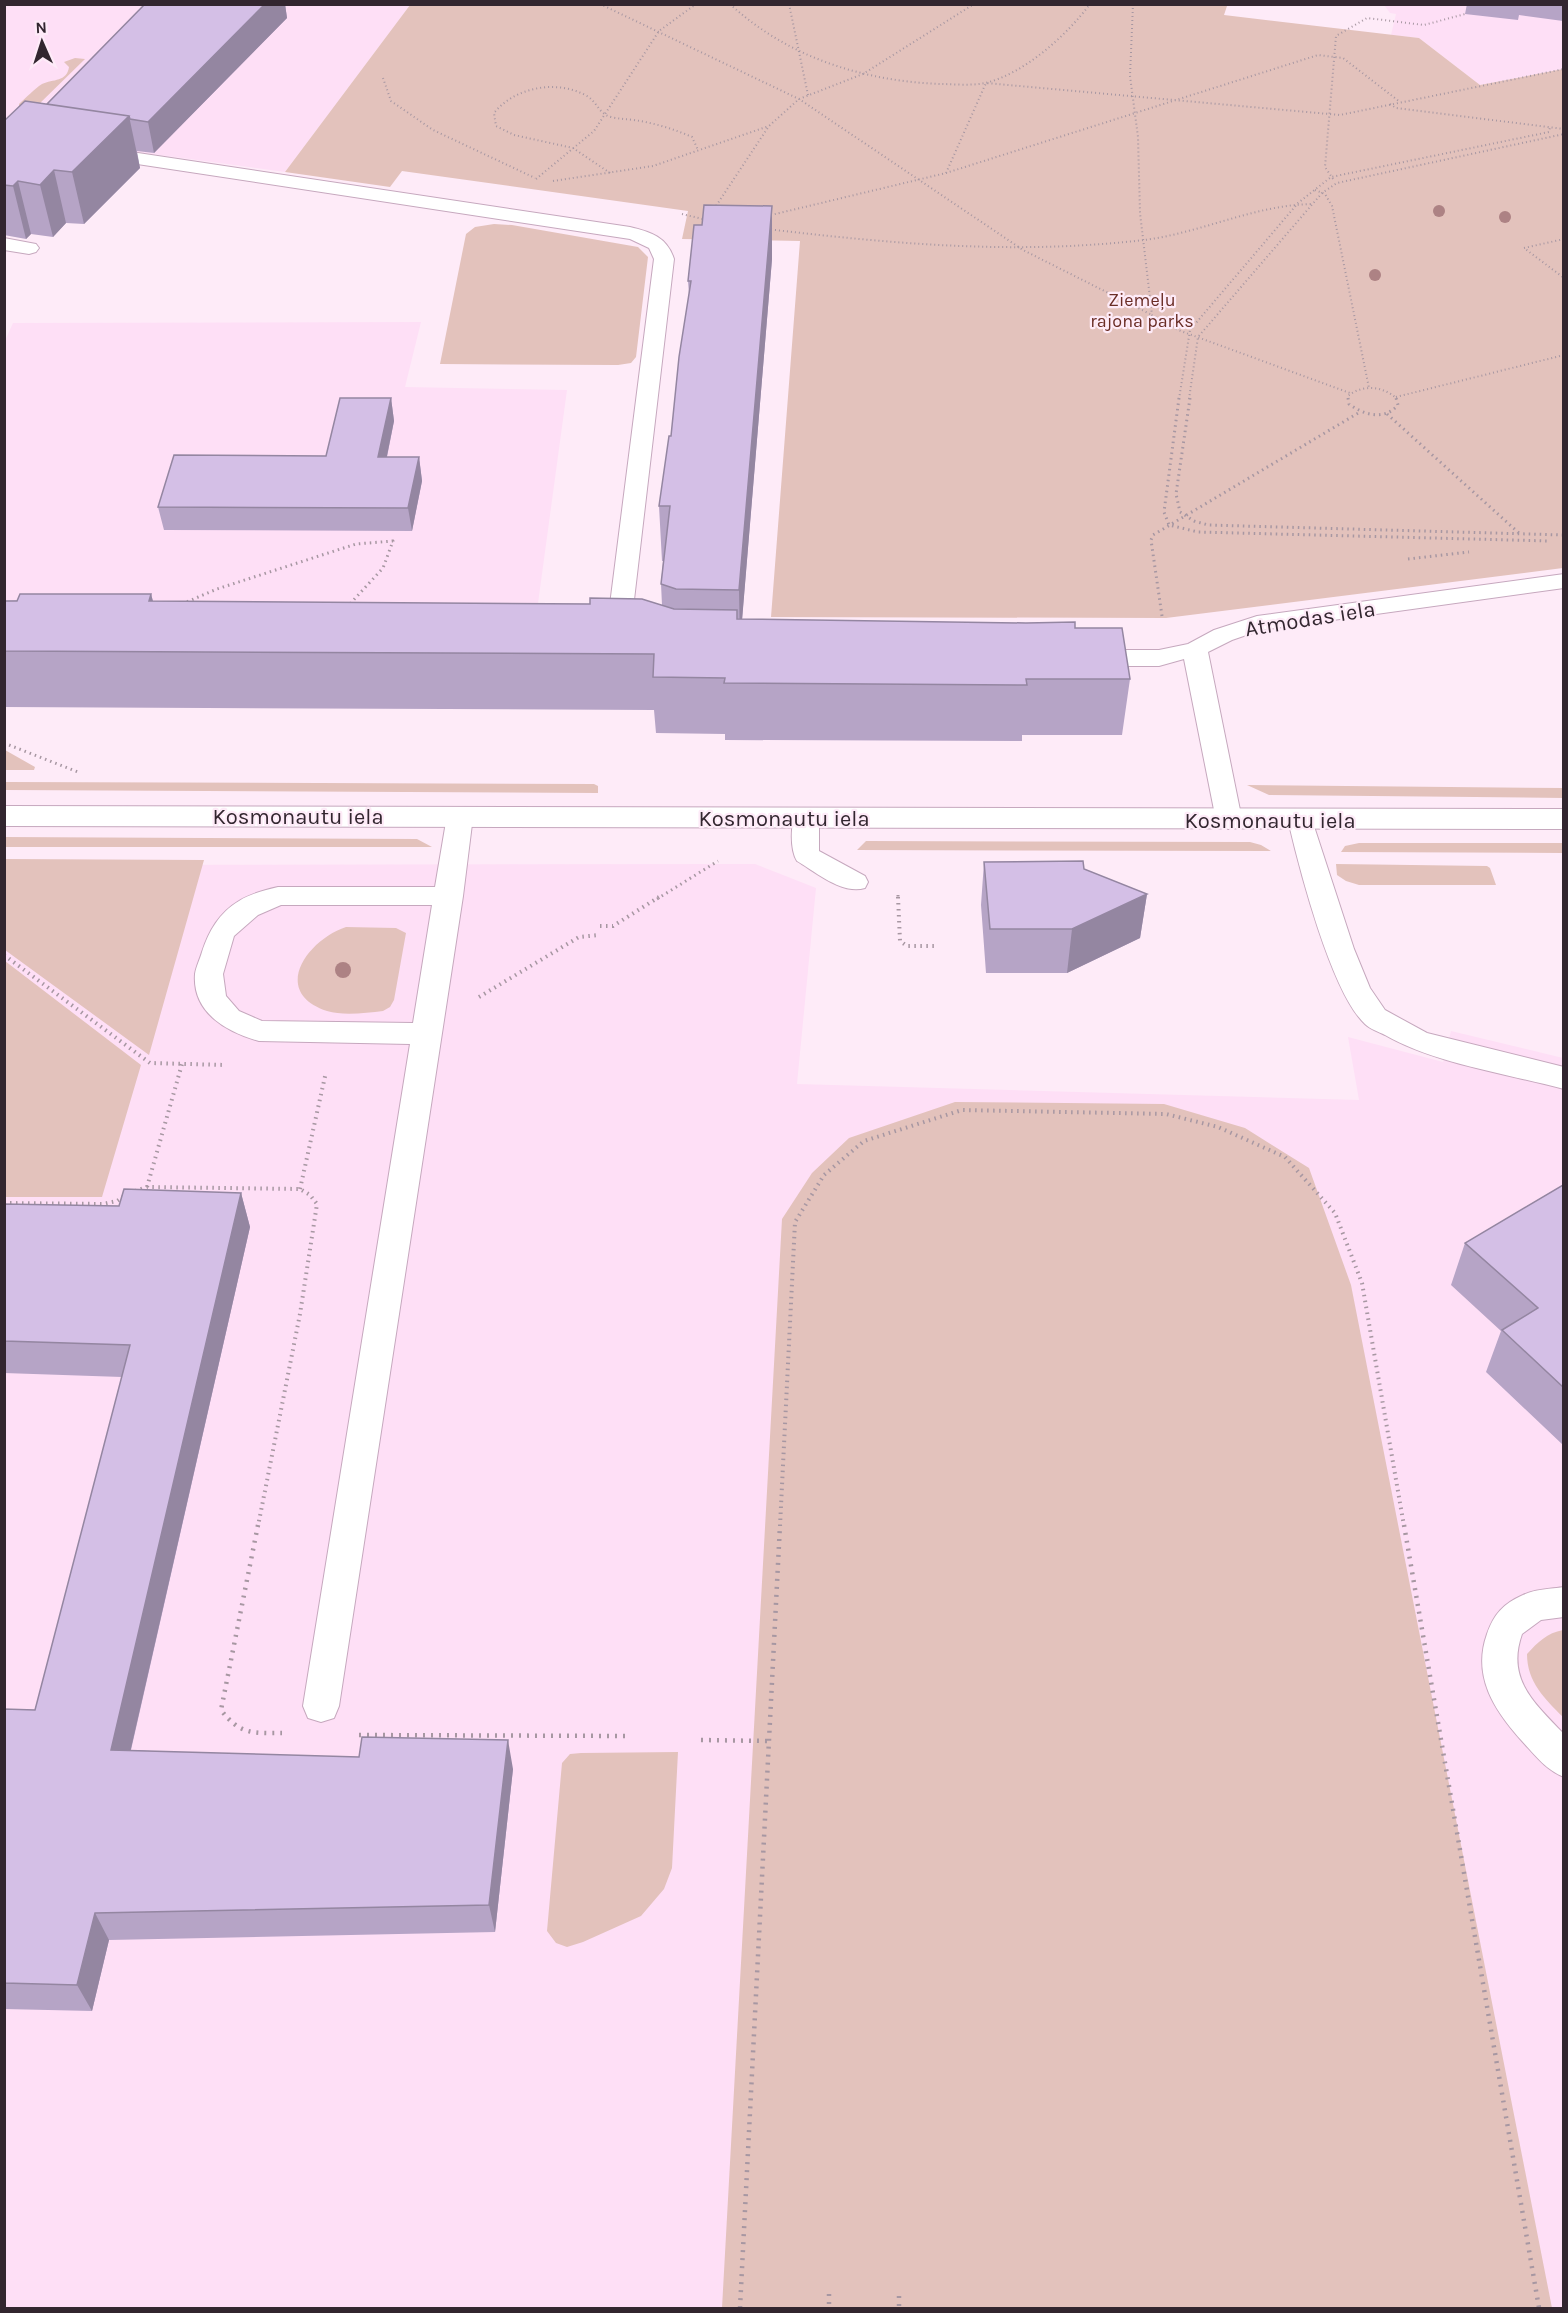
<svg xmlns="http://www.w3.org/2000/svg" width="1568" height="2313" viewBox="0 0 1568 2313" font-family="Karla,sans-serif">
<rect width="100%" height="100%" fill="#feebf8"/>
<!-- built -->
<path fill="#fedff6" d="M5 5H410L285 172 5 134Z
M1384 5H1563V69L1480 85 1419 38 1391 35 1396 14 1390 13Z
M421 322 405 387 567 390 536 618H5L4 343 13 323Z
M755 864 816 888 797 1084 1359 1100 1348 1037 1443 1062 1451 1031 1563 1058V2308H5L4 865Z"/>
<!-- green -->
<path fill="#e3c2bc" d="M410 5H1224L1227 6 1224 15 1419 38 1480 85 1563 69V568L1166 618 771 617 800 241 682 239 688 211 402 171 390 187 285 172Z
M75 58 85 59 35 108 19 107V104C26 98 34 89 42 84 53 79 67 82 69 67L64 62Z
M494 224 512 225 638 247 648 257 636 357 631 363 618 365 440 364 466 234 475 227Z
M5 750 35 767 34 770H5Z
M5 782 594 784 598 786V793L5 790Z
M1247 785 1563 788 1564 798 1269 795Z
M5 837 417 839 432 847H5Z
M866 841 1250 842 1261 845 1271 851 857 850Z
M1359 843H1563V853L1341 852 1345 846Z
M5 859 204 860 149 1055 5 950Z
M1336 864 1487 866 1490 868 1496 885H1359L1346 881 1337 875Z
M346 927 396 928 406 933 394 1000 390 1007 383 1011C366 1013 343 1016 327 1011 270 992 307 940 346 927Z
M5 961 141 1065 102 1197H5Z
M955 1102 1164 1104 1245 1128 1309 1168 1351 1285 1552 2308H722L782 1219 812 1173 849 1138Z
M1563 1630H1564L1563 1717C1545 1699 1527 1682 1527 1654 1538 1642 1547 1633 1563 1630Z
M678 1752 672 1868 664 1889 641 1916 583 1942 567 1947 556 1943 547 1931 562 1763 570 1754 581 1753Z"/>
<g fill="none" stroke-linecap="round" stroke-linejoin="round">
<defs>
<path id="lane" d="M98 147 630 227C651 232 667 237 674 259L630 634 633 638 630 643C619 646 612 645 606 636L654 259 649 248 630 239 91 157 89 153 91 149Z
M4 238 36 244 39 248 36 252 29 254 4 250Z
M1564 574V588L1261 630 1232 640 1208 652 1242 820 1238 826 1229 829 1220 826 1216 820 1184 659 1159 666H1086L1077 663 1074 658 1077 653 1086 650H1159L1188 644 1214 630 1257 616Z
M460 807 469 810 473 816 463 896 339 1706 334 1718 321 1722 308 1718 303 1706 410 1044 259 1041C227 1032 192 1013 195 974 196 967 200 959 202 952 209 931 219 913 239 901 250 894 265 890 278 887H435L447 816 451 810ZM281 905H432L413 1023 262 1021 239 1011 226 996 223 974 234 936 258 915Z
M806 809 815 812 819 818V851L865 876 868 882 865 888C842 895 816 872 797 861 790 850 790 823 797 812Z
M1301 811 1310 814 1354 949 1370 988 1385 1010 1427 1033 1564 1067V1089C1508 1074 1433 1063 1385 1035 1379 1032 1370 1029 1365 1024 1331 992 1299 867 1288 820L1292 814Z
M1564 1587V1617L1541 1620 1522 1634C1506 1679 1534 1703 1564 1734V1777C1546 1770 1535 1755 1522 1741 1494 1710 1472 1676 1487 1634 1494 1614 1503 1604 1523 1595 1535 1589 1550 1589 1564 1587Z"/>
<path id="street" d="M4 806 1564 809V829L4 826Z"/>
</defs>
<!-- lane casing -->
<use href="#lane" stroke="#c6a8be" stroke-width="2"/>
<!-- street casing -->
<use href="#street" stroke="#c6a8be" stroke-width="2"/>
<!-- path-far3 -->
<path stroke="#a797a2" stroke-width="2" stroke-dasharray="1 3" stroke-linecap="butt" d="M600 4 799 99 1023 250 1152 315
M730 4C787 57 863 81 940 84 954 84 971 86 985 83 1024 74 1067 35 1090 4
M789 4 808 95
M1133 4 1130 76 1138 137 1140 213 1152 315 1178 330 1350 393
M383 78 391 101 433 130 535 178
M1390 104 1396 108 1564 129
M610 173 573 148 514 135 496 126 494 113C515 87 557 79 587 96 597 102 599 114 611 117 619 119 626 119 634 120 654 123 674 129 692 137L698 150
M946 173 986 83 1340 115 1564 69
M536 179 594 131 659 31 696 4
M1333 179 1325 167 1336 36 1367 18 1424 25 1465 14
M553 181 653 166 769 126
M1315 190 1325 194 1332 206 1369 388
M714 209 769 126 799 99 863 74 974 4
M682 214 707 220
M767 216 946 173 1318 55 1343 58 1400 102
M767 229C893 244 1017 255 1144 240 1201 233 1254 205 1312 204
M1564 239 1524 248 1564 278
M1396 397 1564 355
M1179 399 1190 330 1298 203 1331 177 1549 132 1550 127
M1189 399 1198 337 1322 193 1337 183 1564 134
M1348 399V396C1362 384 1384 386 1397 399"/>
<!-- path-far2 -->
<path stroke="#a797a2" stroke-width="3" stroke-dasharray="1.5 4" stroke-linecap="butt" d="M1179 398 1164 512 1169 525 1198 532 1550 541
M1190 398 1176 494 1180 512 1194 521 1208 525 1564 535
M1348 398 1349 404C1364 415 1384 421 1398 405L1396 398
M1387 414 1520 534
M1408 559 1469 552
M182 604 217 589 356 544 393 541 383 568 349 605
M1162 616 1151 540 1153 535 1360 412
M4 743 78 772
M898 895V899
M657 899 718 861"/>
<!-- path-far1 -->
<path stroke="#a797a2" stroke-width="4" stroke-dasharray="1.5 4.5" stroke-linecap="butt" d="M898 897 900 941 907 946H934
M600 926H613L659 897
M4 955 150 1063 226 1065
M479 997 579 937 599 935
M147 1187 182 1064
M300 1189 326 1072
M135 1191 147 1187 300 1189 310 1195 317 1204 300 1314 258 1526
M4 1203 103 1204 117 1201 126 1195
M780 1526 795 1222 824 1175 864 1141 962 1110 1166 1114 1218 1127 1285 1157 1335 1213 1362 1283 1404 1526"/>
<!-- path -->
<path stroke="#a797a2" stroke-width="4.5" stroke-dasharray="2 6" stroke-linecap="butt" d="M258 1525 221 1710C240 1735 253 1733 282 1733
M1404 1525 1539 2308
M359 1735 628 1736
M701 1740 768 1741
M829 2294V2308
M899 2296V2308
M740 2308 780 1525"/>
<!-- lane -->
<use href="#lane" fill="#fff" fill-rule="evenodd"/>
<!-- street -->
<use href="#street" fill="#fff" fill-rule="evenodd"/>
</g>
<!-- trees -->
<g fill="#ad8284">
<circle cx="1439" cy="211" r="6"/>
<circle cx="1505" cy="217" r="6"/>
<circle cx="1375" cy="275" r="6"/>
<circle cx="343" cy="970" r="8"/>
</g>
<!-- wall -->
<path fill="#b6a4c6" d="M145 4H285L287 18 154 153 137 151 140 168 84 224 66 223 53 237 31 234 26 239 4 235V121L47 104Z
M1467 4H1563V21L1519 15 1518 20 1465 14Z
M772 259 742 619 1075 628 1130 679 1122 735H1022V741L725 740V734L656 733 654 710 4 707V601L151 594 153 601 662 605 661 584 663 561H662L659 506 671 436 689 294 688 281Z
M391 398 394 421 387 457H419L422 481 412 531 164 530 158 507 326 456Z
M984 862 1084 869 1147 894 1140 938 1067 973H986L981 905Z
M1563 1185V1445L1486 1372 1501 1331 1451 1285 1465 1243Z
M241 1193 250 1227 131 1750 513 1769 495 1932 109 1940 92 2011 4 2009V1709L35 1710 122 1377 4 1373V1204L119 1206Z"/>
<!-- shaded-wall -->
<path fill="#9486a1" d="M265 4H285L287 18 154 153 148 122Z
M129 116 140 168 84 224 72 172Z
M54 170 66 223 53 237 40 185Z
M18 181 31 234 26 239 13 186Z
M772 206V259L740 645 739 590Z
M391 398 394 421 382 480 378 457Z
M419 457 422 481 412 531 408 508Z
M151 594 165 649 149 601Z
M1147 894 1140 938 1067 973 1072 929Z
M241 1193 250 1227 124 1779 111 1750Z
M508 1740 513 1769 495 1932 489 1905Z
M95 1913 109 1940 92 2011 77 1985Z"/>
<!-- building -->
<path fill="#d4bfe6" stroke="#9486a1" stroke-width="1.5" d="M145 4H265L148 122 130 119 129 116 47 104Z
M25 101 129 116 72 172 54 170 40 185 18 181 13 186 4 185V121Z
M704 205 772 206 739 590 676 589 661 584 670 506H659L669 436H671L679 357 691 281H688L694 225H702Z
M340 398H391L378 457H419L408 508 158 507 174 455 326 456Z
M20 594H151L149 601 590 604V598L642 599 674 609 737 610V619L1026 623 1075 622V628H1122L1130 679H1026L1027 685 724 683 725 678 653 677 654 654 4 651V601H17Z
M1083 861 1084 869 1147 894 1072 929H990L984 862Z
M1563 1185V1387L1502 1330 1538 1308 1465 1243Z
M124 1189 241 1193 111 1750 359 1757 362 1737 508 1740 489 1905 95 1913 77 1985 4 1983V1709L35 1710 130 1345 4 1341V1204L119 1206Z"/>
<g text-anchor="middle" stroke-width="4.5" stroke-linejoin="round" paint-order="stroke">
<!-- far-park labels -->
<g font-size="18" fill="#6a2d26" stroke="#feebf8">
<text x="1142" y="306">Ziemeļu<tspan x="1142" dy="21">rajona parks</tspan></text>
</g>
<!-- street labels -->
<g font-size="22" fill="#32262f" stroke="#feebf8">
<text transform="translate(1310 618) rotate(-9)" y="8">Atmodas iela</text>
<text x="298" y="824">Kosmonautu iela</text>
<text x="784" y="826">Kosmonautu iela</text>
<text x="1270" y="828">Kosmonautu iela</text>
</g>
</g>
<!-- border -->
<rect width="1568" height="2313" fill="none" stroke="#32262f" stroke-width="12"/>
<!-- north arrow -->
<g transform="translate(42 42) rotate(357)" stroke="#feebf8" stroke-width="4.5" paint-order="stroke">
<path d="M0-4.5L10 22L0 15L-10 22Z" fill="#32262f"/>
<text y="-9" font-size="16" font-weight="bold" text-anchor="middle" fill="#32262f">N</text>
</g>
</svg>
